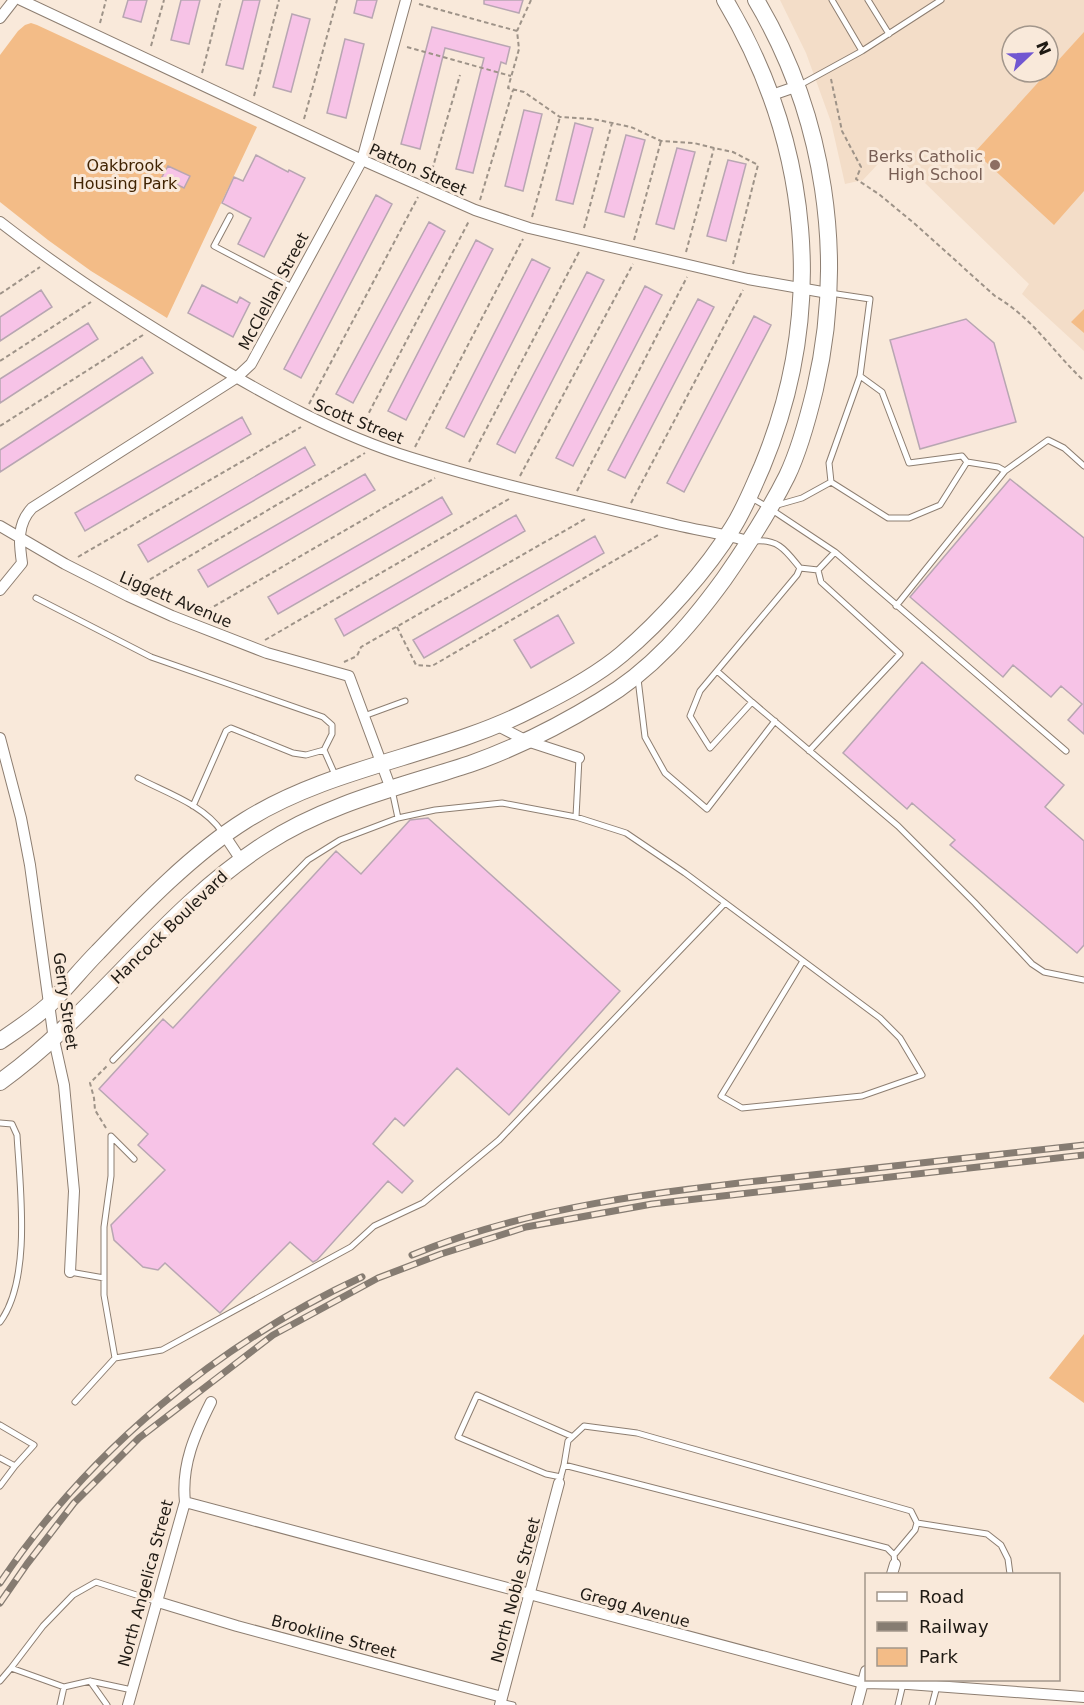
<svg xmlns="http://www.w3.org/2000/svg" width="1084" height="1705" viewBox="0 0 1084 1705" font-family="'DejaVu Sans',sans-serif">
<rect width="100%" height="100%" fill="#f9e9da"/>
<!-- built -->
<path fill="#f3ddc8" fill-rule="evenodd" d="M780 0H1084V351L1022 294 1029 284 891 150 863 180 845 184 831 122 806 53ZM1012 36H1048V72H1012Z"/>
<!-- green -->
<path fill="#f3bc87" d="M31 23 37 25 257 127 167 318 91 271 48 240 0 202V55L18 31 25 25Z
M1084 32V191L1054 225 975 152Z
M1084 309V333L1071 322Z
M1084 1334V1403L1049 1378Z"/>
<!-- building -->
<path fill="#f7c3e7" stroke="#b8a6b2" stroke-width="1.5" d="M128 0H147L141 22 123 17Z
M181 0H200L189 44 171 40Z
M243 0H260L243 69 226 65Z
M357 0H377L372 18 354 13Z
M484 0H523L519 13 484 4Z
M292 14 310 19 291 92 273 87Z
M432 27 510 47 506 64 501 62 473 173 456 169 484 58 445 48 420 149 401 144Z
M345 39 364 44 346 118 327 113Z
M524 110 542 114 523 191 505 186Z
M575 123 593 128 573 204 556 200Z
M626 135 645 140 624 217 605 212Z
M677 148 695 152 674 229 656 224Z
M256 155 288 172 289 170 305 178 264 257 238 244 251 218 222 203 234 177 243 181Z
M728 160 746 164 726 241 707 236Z
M168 166 190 176 184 188 162 177Z
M376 195 392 204 301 378 284 369Z
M429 222 445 231 353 403 336 394Z
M476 240 493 249 406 420 388 411Z
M532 259 550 268 464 437 446 428Z
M587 272 604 280 515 453 497 444Z
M202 285 237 303 240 297 250 303 233 337 188 313Z
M645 286 662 295 573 466 556 458Z
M41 290 52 307 0 341V317Z
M698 299 714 307 625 478 608 470Z
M754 316 771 325 684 492 667 483Z
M966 319 994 343 1016 422 920 449 890 340Z
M88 323 98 339 0 403V379Z
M142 357 153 373 0 472V450Z
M242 417 251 434 85 531 75 513Z
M305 447 315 465 148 562 138 545Z
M365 474 375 490 208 587 198 570Z
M1010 479 1084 538V734L1068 720 1082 704 1061 686 1051 697 1013 665 1003 677 910 597Z
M442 497 452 514 278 614 268 597Z
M516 515 525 531 344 636 335 619Z
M595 536 604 553 424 658 413 640Z
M558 615 574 643 531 668 514 640Z
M922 662 1064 785 1045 807 1084 841V945L1077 953 950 845 955 840 912 803 907 809 843 753Z
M428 818 620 991 509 1115 457 1068 404 1126 395 1118 373 1144 413 1181 402 1193 388 1181 317 1260 313 1262 290 1242 220 1313 165 1263 158 1270 143 1267 114 1240 111 1225 165 1170 138 1145 148 1134 99 1089 163 1019 173 1028 336 851 361 874 410 820Z"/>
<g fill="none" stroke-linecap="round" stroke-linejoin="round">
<defs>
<path id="lane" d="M832 0 862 51
M868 0 889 34
M800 85 862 51 941 0
M230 216 214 246 292 287
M830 293 870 299 860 376 829 463 831 482 888 518H909L940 505 967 462 962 456 909 463 882 392 860 376
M967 462 998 467 1005 471 1048 440 1064 448 1084 466
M750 497 769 508 835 552 1066 751
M774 506 802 498 831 482
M755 541C779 539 786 551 800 568L818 570 835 552
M800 568 797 575 700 691 690 716 710 748 752 702 898 826 975 903 1032 964 1044 972 1084 980
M36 598 151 657 323 717 332 725V734L324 750 336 777
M896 606 1005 471
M717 671 752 702
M638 679 645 737 665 773 707 809 775 721
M364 716 405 701
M809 751 900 654 821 582 818 570
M138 778C167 793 204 805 222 832
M392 790 398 818 435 810 502 803 576 817 626 833 685 873 880 1018 900 1038 922 1075 862 1096 742 1108 721 1096 803 961
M193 806 226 731 231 728 293 753 306 755 324 750
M576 817 579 758
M113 1060 308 860 340 840 398 818
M0 1123 12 1124 17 1135C20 1187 32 1279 0 1322
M70 1272 104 1278
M115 1358 104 1295V1227L111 1176V1136L134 1159
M75 1402 115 1358 162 1350 351 1247 374 1226 423 1203 499 1140 725 903
M0 1425 34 1445 15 1466
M0 1458 15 1466 0 1486
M564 1465 568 1441 584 1426 637 1433 911 1511 917 1523 915 1530 894 1555
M561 1477 546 1474 458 1437 477 1395 571 1436
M559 1483 564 1465 887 1548 894 1555 895 1564
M917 1523 987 1534 1001 1545 1008 1559 1010 1574
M11 1668 43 1626 73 1595 96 1582 158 1602
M0 1681 11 1668 64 1687
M90 1681 107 1705
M501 1702 513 1705
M60 1705 64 1687 90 1681 132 1690
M898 1705 903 1684
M932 1705 937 1686"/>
<path id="street" d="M21 0 362 160 475 210 529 228 693 266 748 279 828 293
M0 18 14 0
M772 95 798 86
M0 222C64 272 131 315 200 356 267 396 337 435 412 458 498 485 588 504 676 525 701 531 726 534 751 542
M0 526 65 564 128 596 172 616 267 653 349 676 391 789
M0 590 22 563C19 542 17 524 32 508L236 378 251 364 362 160 406 0
M498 726 527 741 579 758
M0 738 21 818 30 865 54 1040 64 1085 74 1191 70 1272
M225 836 241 860
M185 1502 863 1683 908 1684 1084 1697
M892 1574 895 1564
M158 1602 237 1626 502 1697
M128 1705 185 1502C181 1465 195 1434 211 1402
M500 1705 559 1483
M857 1705 866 1671"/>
<path id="secondary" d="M0 1041C18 1029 38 1016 53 1001 68 986 82 968 98 952 141 907 193 853 246 820 334 765 442 756 534 708 564 693 596 676 622 654 661 621 707 570 733 527 745 508 753 487 762 467 827 311 811 144 725 0
M0 1082C97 1012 164 909 265 844 328 803 400 787 470 764 516 748 559 726 600 701 651 671 689 627 724 579 747 546 769 512 787 476 800 449 808 418 815 389 846 257 825 116 756 0"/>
</defs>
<!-- lane casing -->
<use href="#lane" stroke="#8d7e71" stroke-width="7"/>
<!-- street casing -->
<use href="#street" stroke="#8d7e71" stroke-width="12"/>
<!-- secondary casing -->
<use href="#secondary" stroke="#8d7e71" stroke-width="18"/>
<!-- path -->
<path stroke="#9e9388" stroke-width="2" stroke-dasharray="4.5 3" stroke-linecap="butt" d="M531 0 517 31 519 49 508 88 524 92 560 117 593 119 631 127 661 141 694 143 714 148 733 152 758 165 733 264
M419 4 517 31
M100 23 106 0
M151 46 164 0
M407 47 511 76
M202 73 221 0
M831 79 842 131 861 167 856 179 880 195 915 224 995 296C1034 319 1052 351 1084 381
M254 96 279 0
M304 119 337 0
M430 177 460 75
M480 200 513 90
M532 217 560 117
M584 228 612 123
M634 240 661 141
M686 252 714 148
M0 294 40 267
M0 361 91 302
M309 404 418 197
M0 426 143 335
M362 426 469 221
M415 447 523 239
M469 462 579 252
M520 476 633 264
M577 491 687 277
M631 503 743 290
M78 557 301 427
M137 587 365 453
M201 614 435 478
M397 627 416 665 432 666 660 534
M265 640 509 499
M344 662 357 656 361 647 587 518
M106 1128 95 1110 94 1098 90 1083 107 1066"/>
<!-- lane -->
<use href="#lane" stroke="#fff" stroke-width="5"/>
<!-- street -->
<use href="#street" stroke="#fff" stroke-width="10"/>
<!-- secondary -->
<use href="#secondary" stroke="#fff" stroke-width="16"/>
<defs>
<path id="rail" d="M412 1255C531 1206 658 1192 785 1178 885 1167 984 1156 1084 1145
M0 1583C88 1451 219 1343 362 1277
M0 1603 27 1564 74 1503 139 1438 273 1335 378 1278 441 1254 526 1227 652 1204 1084 1155"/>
</defs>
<!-- rail casing -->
<use href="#rail" stroke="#867c72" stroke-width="7"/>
<!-- rail -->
<use href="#rail" stroke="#f9e9da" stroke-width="4.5" stroke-dasharray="14" stroke-linecap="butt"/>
</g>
<!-- markers -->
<circle fill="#8d6e63" stroke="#f9e9da" stroke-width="2" cx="995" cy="165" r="6"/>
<g text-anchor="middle" stroke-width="6" stroke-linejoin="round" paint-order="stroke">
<!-- education labels -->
<g font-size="16" fill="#785e54" stroke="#f9e9da" text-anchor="end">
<text x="983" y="162">Berks Catholic<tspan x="983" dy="18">High School</tspan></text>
</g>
<!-- park labels -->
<g font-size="16" fill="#402302" stroke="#f9e9da">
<text x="125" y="171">Oakbrook<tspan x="125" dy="18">Housing Park</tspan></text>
</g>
<!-- street labels -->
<g font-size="16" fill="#1f1a14" stroke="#f9e9da">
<text transform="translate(418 169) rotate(24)" y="6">Patton Street</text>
<text transform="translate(273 291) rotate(-62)" y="6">McClellan Street</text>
<text transform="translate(359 421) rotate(22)" y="6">Scott Street</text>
<text transform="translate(176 599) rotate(23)" y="6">Liggett Avenue</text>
<text transform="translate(169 927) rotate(-44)" y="6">Hancock Boulevard</text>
<text transform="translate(66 1001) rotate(82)" y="6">Gerry Street</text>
<text transform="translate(145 1583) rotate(-75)" y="6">North Angelica Street</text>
<text transform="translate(515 1590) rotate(-75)" y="6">North Noble Street</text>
<text transform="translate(635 1607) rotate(15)" y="6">Gregg Avenue</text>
<text transform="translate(334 1636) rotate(15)" y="6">Brookline Street</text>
</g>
</g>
<!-- legend -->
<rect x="865" y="1573" width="195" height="108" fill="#f9e9da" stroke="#a2968b" stroke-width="1.5"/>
<rect x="877" y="1592" width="30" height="9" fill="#ffffff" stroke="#a2968b" stroke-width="1.5"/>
<text x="919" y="1603" font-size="18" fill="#1f1a14">Road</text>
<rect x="877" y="1622" width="30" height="9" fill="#867c72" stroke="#a2968b" stroke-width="1.5"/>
<text x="919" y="1633" font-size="18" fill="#1f1a14">Railway</text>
<rect x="877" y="1648" width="30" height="18" fill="#f3bc87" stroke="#a2968b" stroke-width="1.5"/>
<text x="919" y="1663" font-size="18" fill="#1f1a14">Park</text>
<!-- north arrow -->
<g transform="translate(1030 54) rotate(67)"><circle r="28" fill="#f9e9da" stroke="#a2968b" stroke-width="1.5"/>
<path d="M0-4.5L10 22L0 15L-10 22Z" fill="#7157d1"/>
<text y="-9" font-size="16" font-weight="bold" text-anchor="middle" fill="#1f1a14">N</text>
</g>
</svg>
